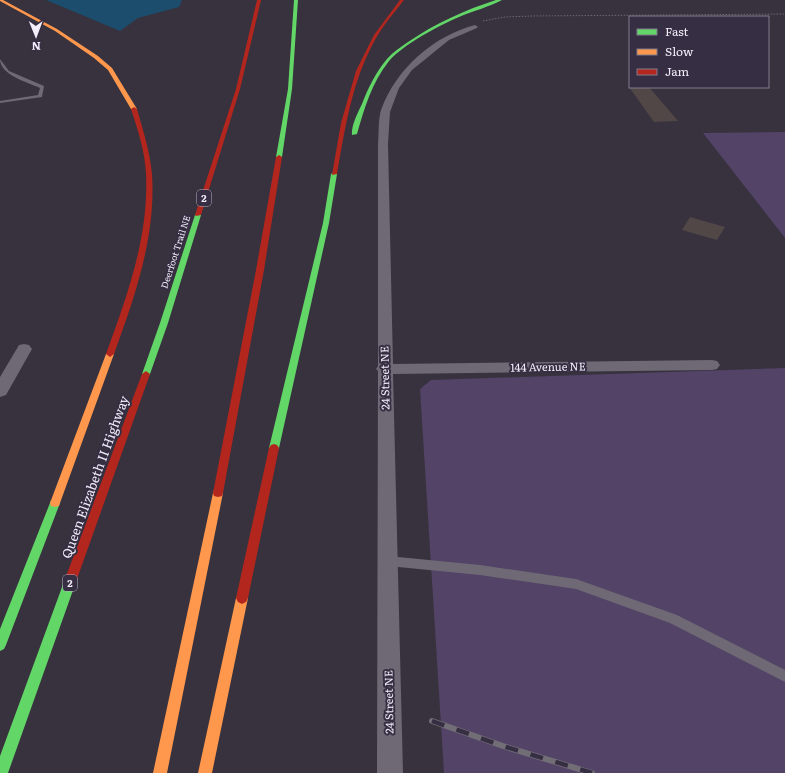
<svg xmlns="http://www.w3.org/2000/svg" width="785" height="773" viewBox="0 0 785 773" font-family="Literata,serif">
<rect width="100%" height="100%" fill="#37323e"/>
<!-- green -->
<path fill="#524367" d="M785 132V238L703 133Z
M785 368V773H444L420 389 431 380Z"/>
<!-- water -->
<path fill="#1c4d6c" d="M46 0H182L179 7 138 18 120 31Z"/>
<!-- building -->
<path fill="#514746" d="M629 87H649L678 121 654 122Z
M690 217 725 227 717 240 682 230Z"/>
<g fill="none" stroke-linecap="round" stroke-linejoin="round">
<!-- path -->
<path stroke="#6e6a73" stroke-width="1" stroke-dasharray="1.5 1.5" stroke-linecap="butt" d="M483 21 505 17 532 16 785 14"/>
<!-- lane -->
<path fill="#6e6974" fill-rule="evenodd" d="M0 59 9 71 44 86 42 97 0 103V101L38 95 40 88C27 82 0 75 0 59Z
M388 556 480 565 576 579 677 615 785 670V682L670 623 576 589 480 575 388 566 384 564 383 561 384 558Z"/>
<!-- street -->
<path fill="#6e6974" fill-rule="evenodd" d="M475 25 478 27 477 28 449 40 412 70 399 88 390 112 388 144 393 364 712 360 717 361 720 365 717 369 712 370 393 374 403 773H377L378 371 376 369 378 366V144C379 134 378 120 381 110 396 69 433 36 475 25Z
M24 344 29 345 32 349 6 395 0 397V377L19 345Z"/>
<!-- fast -->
<path fill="#63d668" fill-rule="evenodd" d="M294 0H298L292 89 282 157 279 159 276 157 288 89Z
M496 0H502C489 7 473 11 459 17 438 26 404 44 389 61 372 82 364 109 357 134L352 135C351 126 358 112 362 104 368 88 376 72 387 59 393 52 401 47 408 42 436 23 465 10 496 0Z
M334 172 337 174 329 223 279 448 277 451H271L269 448 323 223 331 174Z
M198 213 201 215 168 323 150 374 149 376H143L142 374 160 323 195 215Z
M55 499 59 500 60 503 6 645 4 649 0 651V629L50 503 51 500Z
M71 574 75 575 77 579 8 773H0V756L65 579 67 575Z"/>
<!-- slow -->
<path fill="#ff974d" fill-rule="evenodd" d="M0 0H3L57 29 98 56 112 68 137 109 136 110 131 109 108 70 94 58 55 31 0 1Z
M110 351 114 354 60 503 59 506 55 507 51 506 50 503 106 354Z
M218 489 222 490 223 493 167 773H153L213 493 214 490Z
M242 592 246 594 248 598 212 773H198L236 598 238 594Z"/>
<!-- jam -->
<path fill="#b3261e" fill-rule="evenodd" d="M257 0H261L240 89 201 215 196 216 195 215 236 89Z
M400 0H404C394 13 383 25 375 40 352 81 345 128 337 174L332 175 341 123 356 71 374 35Z
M134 107 137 109C143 130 150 152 152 174 156 237 135 296 114 354L110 357 106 354C127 296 149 237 146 174 145 152 138 130 131 109Z
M279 155 282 157 264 270 223 493 222 496 218 497 214 496 213 493 256 270 276 157Z
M146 371 150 374 77 579 75 583 71 584 67 583 65 579 142 374Z
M274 444 277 445 279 448 248 598 246 602 242 604 238 602 236 598 269 448 271 445Z"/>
<defs>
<path id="rail" d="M432 721 503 746 592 773"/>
</defs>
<!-- rail casing -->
<use href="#rail" stroke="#726e76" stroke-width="6"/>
<!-- rail -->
<use href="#rail" stroke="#362e42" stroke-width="4.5" stroke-dasharray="13" stroke-linecap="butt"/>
</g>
<g text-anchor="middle" stroke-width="4" stroke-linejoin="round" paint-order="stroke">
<!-- far-street labels -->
<g font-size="9" fill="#f2edfa" stroke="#362e42">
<text transform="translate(176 252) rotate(-72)" y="3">Deerfoot Trail NE</text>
</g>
<!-- shield labels -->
<g fill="#362e42" stroke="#bab4c3" stroke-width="1">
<rect x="197" y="190" width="14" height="16" rx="3"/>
<rect x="63" y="575" width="14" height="16" rx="3"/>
</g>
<g font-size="10" font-weight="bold" fill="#f2edfa">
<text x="204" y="202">2</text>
<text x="70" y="587">2</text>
</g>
<!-- street labels -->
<g font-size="11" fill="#f2edfa" stroke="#362e42">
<text transform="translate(548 367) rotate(-1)" y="4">144 Avenue NE</text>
<text transform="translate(385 378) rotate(-91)" y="4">24 Street NE</text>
<text transform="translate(389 702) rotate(-91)" y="4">24 Street NE</text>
</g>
<!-- near-street labels -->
<g font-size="13" fill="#f2edfa" stroke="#362e42">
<text transform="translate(95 477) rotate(-70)" y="5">Queen Elizabeth II Highway</text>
</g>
</g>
<!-- legend -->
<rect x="629" y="16" width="140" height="72" fill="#362e42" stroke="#817a8c"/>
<rect x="637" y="29" width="20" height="6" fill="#63d668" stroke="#817a8c"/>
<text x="665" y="36" font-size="12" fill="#f2edfa">Fast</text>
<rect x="637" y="49" width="20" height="6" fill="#ff974d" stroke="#817a8c"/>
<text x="665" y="56" font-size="12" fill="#f2edfa">Slow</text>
<rect x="637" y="69" width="20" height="6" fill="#b3261e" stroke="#817a8c"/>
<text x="665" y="76" font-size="12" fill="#f2edfa">Jam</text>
<!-- north arrow -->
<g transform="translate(36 36) rotate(179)" stroke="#362e42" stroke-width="3" paint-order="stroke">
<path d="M0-3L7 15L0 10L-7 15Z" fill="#f2edfa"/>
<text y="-6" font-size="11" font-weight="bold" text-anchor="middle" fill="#f2edfa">N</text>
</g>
</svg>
